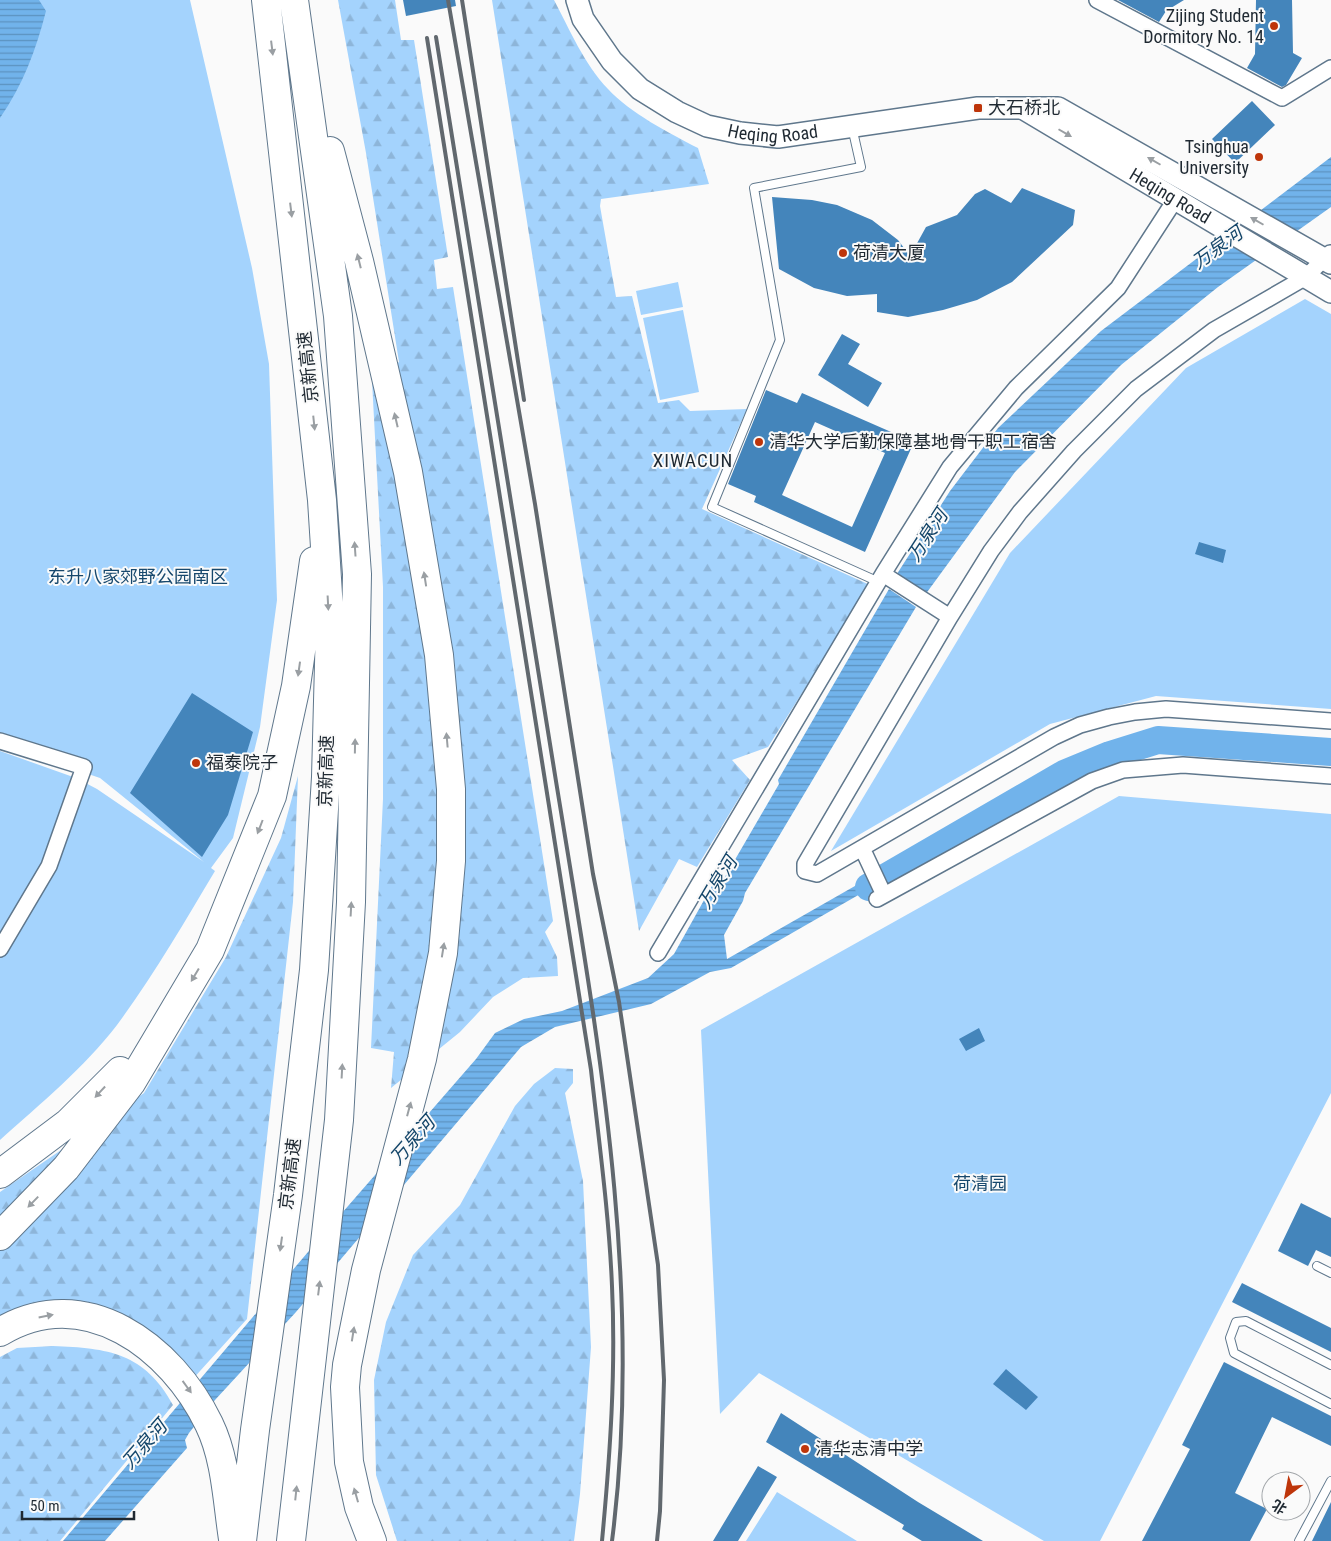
<svg xmlns="http://www.w3.org/2000/svg" width="1331" height="1541" viewBox="0 0 1331 1541" font-family="'Roboto Condensed','Noto Sans SC',sans-serif">
<defs>
<pattern id="forest-firs" width="22" height="20" patternUnits="userSpaceOnUse" patternTransform="scale(1.25)"><rect width="22" height="20" fill="#a4d3fd"/><path d="M5 1l3.5 6h-7zM16 11l3.5 6h-7z" fill="#8db5d9"/></pattern>
<pattern id="water-rules" width="6" height="5" patternUnits="userSpaceOnUse" patternTransform="scale(1.25)"><rect width="6" height="5" fill="#71b3eb"/><path d="M0 2.5h6" fill="none" stroke="#5c92bf"/></pattern>
</defs>
<rect width="100%" height="100%" fill="#fafafa"/>
<!-- forest -->
<path fill="url(#forest-firs)" d="M338 0H395L401 40H414L448 257 434 260 437 289 453 287 553 921 545 932 557 957 558 976 523 978 493 997 460 1032 391 1088 394 1052 371 1048 383 799V587L372 381 399 362 366 153Z
M492 0H554C570 30 584 64 608 89 630 113 669 133 698 148L709 184 601 199 600 206 616 297 632 296 658 403 679 400 690 411 747 409 702 509 870 585 768 747 732 760 750 780 697 867 679 859 639 931Z
M298 776 293 902 247 1319 191 1381 161 1341 131 1319 89 1302 45 1305 0 1319V1192L144 1093 226 957 281 838Z
M555 1068 573 1069V1083L565 1093 583 1181 591 1347 580 1494 574 1541H397L376 1475 374 1380 386 1322 413 1255 460 1205 515 1106 534 1084Z
M53 1346C108 1348 145 1353 173 1405L60 1541H0V1357L17 1348Z"/>
<!-- park -->
<path fill="#a4d3fd" d="M0 0H190L252 268 269 364 277 600 260 727 233 838 211 868 215 871C184 923 153 976 117 1025 84 1068 40 1104 0 1140V751L76 778 97 789 204 862 100 778 0 744Z
M678 282 683 307 641 315 636 291Z
M1305 299 1331 314V709L1156 696 1050 724 831 851 1010 553 1186 368Z
M683 310 699 392 660 400 643 318Z
M1119 796 1331 814V1093L1100 1541H1044L759 1373 720 1414 701 1030Z
M777 1492 857 1541H746Z"/>
<!-- water -->
<path fill="url(#water-rules)" d="M0 0H39L46 11C36 50 23 85 0 118Z
M1331 157V207L1218 287 1121 365 1015 472 925 595 895 577 950 491 998 428 1101 331Z
M889 589 916 607 745 893 743 901 724 935 727 959 897 862 902 870 731 968 710 972 651 1004 555 1027 521 1047 296 1312 215 1400 189 1433 185 1440 187 1448 105 1541H63L308 1252 476 1059 495 1033 524 1019 562 1011 648 978 674 954 713 884 722 882 779 784 778 780Z"/>
<g fill="none" stroke-linecap="round" stroke-linejoin="round">
<!-- river -->
<path stroke="#71b3eb" stroke-width="28" d="M869 887 1064 774 1110 755 1158 740 1331 752"/>
</g>
<!-- building -->
<path fill="#4485bb" fill-rule="evenodd" d="M403 0H455L456 6 406 16Z
M1118 0H1184L1166 11 1159 22Z
M1256 0H1292L1293 53 1302 58 1286 85 1282 87 1247 68 1255 54Z
M1252 101 1275 125 1235 163 1212 139Z
M1022 188 1075 210 1073 225 1012 282 977 300 943 310 908 317 877 312V294L847 296 814 288 779 269 772 197 812 200 837 205 872 220 898 240 910 256 926 227 957 215 975 194 985 189 1011 203Z
M842 334 860 344 848 364 882 383 868 407 818 375Z
M766 390 797 403 802 393 914 442 865 552 754 502 756 496 728 484ZM815 422 885 453 852 527 782 495Z
M1199 542 1226 550 1223 563 1195 554Z
M192 693 253 732 228 815 202 857 130 793Z
M979 1028 985 1041 966 1051 959 1039Z
M1301 1203 1331 1218V1257L1316 1250 1308 1266 1278 1251Z
M1242 1283 1331 1328V1352L1232 1302Z
M1224 1362 1331 1416V1446L1272 1417 1235 1493 1267 1509 1250 1541H1142L1190 1449 1182 1445Z
M1006 1369 1038 1397 1026 1410 993 1384Z
M781 1413 918 1502 983 1541H922L902 1529 904 1525 766 1442Z
M758 1466 777 1477 738 1541H713Z
M1331 1502V1541H1312Z"/>
<g fill="none" stroke-linecap="round" stroke-linejoin="round">
<defs>
<path id="lane" d="M852 127 861 167 754 188 780 340 712 507 879 582
M1317 1266 1331 1273
M1331 1365 1246 1321 1236 1322 1230 1338 1234 1353 1331 1404
M1299 1541 1331 1481"/>
<path id="street" d="M1097 0 1282 98 1331 68
M1330 253 1306 277 1214 330 1136 389 1074 451 1020 512 991 551 950 617 805 864V871L817 874 1054 737 1080 725 1109 717 1135 712 1166 709 1331 721
M883 574 950 617
M0 741 84 767 49 866 0 949
M862 848 884 895
M877 899 1092 781 1123 770 1183 765 1331 776
M658 953 883 574 950 467 1016 388 1118 288 1175 200"/>
<g id="secondary">
<path id="s1" d="M577 0 583 19 612 61 640 89 677 112 707 126 740 133 778 137 978 108H1058L1331 263"/>
<path id="s2" d="M1024 109 1331 292"/>
</g>
<path id="highway" d="M330 151 359 261 408 472 439 655 451 789V861L443 953 422 1059 366 1270 347 1365 345 1387 349 1462 359 1507 372 1541
M0 1174 68 1123 120 1071
M0 1236 66 1168 131 1083 210 950 272 796 296 686 314 561
M0 1332C85 1281 172 1347 209 1424 226 1459 227 1500 233 1539
M242 1541 255 1430 288 1195 314 970 326 777 330 626 322 500 266 0
M291 1541 339 1120 351 902 357 574 338 316 294 0"/>
</defs>
<!-- lane casing -->
<use href="#lane" stroke="#5f778c" stroke-width="10"/>
<!-- street casing -->
<use href="#street" stroke="#5f778c" stroke-width="18"/>
<!-- secondary casing -->
<use href="#secondary" stroke="#5f778c" stroke-width="24"/>
<!-- highway casing -->
<use href="#highway" stroke="#5f778c" stroke-width="30"/>
<!-- lane -->
<use href="#lane" stroke="#fff" stroke-width="8"/>
<!-- street -->
<use href="#street" stroke="#fff" stroke-width="15"/>
<!-- secondary -->
<use href="#secondary" stroke="#fff" stroke-width="21"/>
<!-- highway -->
<use href="#highway" stroke="#fff" stroke-width="28"/>
<!-- rail -->
<path stroke="#61686e" stroke-width="4" d="M448 0 535 504 593 874 619 1002 658 1265 664 1380 660 1511 657 1541
M462 0 524 400
M436 37C476 283 515 529 555 775 596 1028 645 1285 612 1541
M427 38 591 1070C599 1142 609 1214 612 1286 616 1371 610 1456 602 1541"/>
</g>
<!-- one-way arrows -->
<defs><path id="oneway-solid" d="M-6-.8H1V-3.2L6.5 0L1 3.2V.8H-6Z" transform="scale(1.25)"/></defs>
<g fill="#9a9fa3">
<use href="#oneway-solid" transform="translate(272 48) rotate(83)"/>
<use href="#oneway-solid" transform="translate(1065 133) rotate(30)"/>
<use href="#oneway-solid" transform="translate(1154 161) rotate(-150)"/>
<use href="#oneway-solid" transform="translate(291 210) rotate(83)"/>
<use href="#oneway-solid" transform="translate(1257 221) rotate(-150)"/>
<use href="#oneway-solid" transform="translate(359 261) rotate(-104)"/>
<use href="#oneway-solid" transform="translate(396 420) rotate(-103)"/>
<use href="#oneway-solid" transform="translate(314 423) rotate(84)"/>
<use href="#oneway-solid" transform="translate(355 549) rotate(-94)"/>
<use href="#oneway-solid" transform="translate(425 579) rotate(-99)"/>
<use href="#oneway-solid" transform="translate(328 603) rotate(87)"/>
<use href="#oneway-solid" transform="translate(299 669) rotate(98)"/>
<use href="#oneway-solid" transform="translate(447 740) rotate(-95)"/>
<use href="#oneway-solid" transform="translate(355 746) rotate(-89)"/>
<use href="#oneway-solid" transform="translate(260 827) rotate(111)"/>
<use href="#oneway-solid" transform="translate(351 909) rotate(-87)"/>
<use href="#oneway-solid" transform="translate(443 950) rotate(-81)"/>
<use href="#oneway-solid" transform="translate(195 975) rotate(121)"/>
<use href="#oneway-solid" transform="translate(342 1071) rotate(-87)"/>
<use href="#oneway-solid" transform="translate(100 1092) rotate(133)"/>
<use href="#oneway-solid" transform="translate(409 1109) rotate(-75)"/>
<use href="#oneway-solid" transform="translate(33 1202) rotate(134)"/>
<use href="#oneway-solid" transform="translate(281 1244) rotate(98)"/>
<use href="#oneway-solid" transform="translate(319 1288) rotate(-83)"/>
<use href="#oneway-solid" transform="translate(46 1316) rotate(-11)"/>
<use href="#oneway-solid" transform="translate(353 1334) rotate(-81)"/>
<use href="#oneway-solid" transform="translate(187 1387) rotate(54)"/>
<use href="#oneway-solid" transform="translate(296 1493) rotate(-84)"/>
<use href="#oneway-solid" transform="translate(356 1495) rotate(-106)"/>
</g>
<!-- markers -->
<g fill="#be350a" stroke="#fafafa" stroke-width="2">
<circle cx="1274" cy="26" r="5"/>
<rect x="973" y="103" width="10" height="10" rx="2.5"/>
<circle cx="1259" cy="157" r="5"/>
<circle cx="843" cy="253" r="5"/>
<circle cx="759" cy="442" r="5"/>
<circle cx="196" cy="763" r="5"/>
<circle cx="805" cy="1449" r="5"/>
</g>
<g text-anchor="middle" stroke-width="4" stroke-linejoin="round" paint-order="stroke">
<!-- poi labels -->
<g font-size="18" fill="#1f2932" stroke="#fafafa" text-anchor="start">
<text x="1264" y="22" text-anchor="end">Zijing Student<tspan x="1264" dy="21">Dormitory No. 14</tspan></text>
<text x="988" y="114">大石桥北</text>
<text x="1249" y="153" text-anchor="end">Tsinghua<tspan x="1249" dy="21">University</tspan></text>
<text x="853" y="259">荷清大厦</text>
<text x="769" y="448">清华大学后勤保障基地骨干职工宿舍</text>
<text x="206" y="769">福泰院子</text>
<text x="815" y="1455">清华志清中学</text>
</g>
<!-- street labels -->
<g font-size="18" fill="#1f2932" stroke="#fafafa">
<text dy="6" stroke="none"><textPath href="#s1" startOffset="254">Heqing Road</textPath></text>
<text dy="6" stroke="none"><textPath href="#s2" startOffset="170">Heqing Road</textPath></text>
<text transform="translate(308 367) rotate(-96)" y="6">京新高速</text>
<text transform="translate(326 771) rotate(-88)" y="6">京新高速</text>
<text transform="translate(290 1174) rotate(-83)" y="6">京新高速</text>
</g>
<!-- park labels -->
<g font-size="18" fill="#17486d" stroke="#fafafa">
<text x="138" y="583">东升八家郊野公园南区</text>
<text x="980" y="1190">荷清园</text>
</g>
<!-- water labels -->
<g font-size="19" font-style="italic" fill="#134569" stroke="#fafafa">
<text transform="translate(1217 247) rotate(-36)" y="7">万泉河</text>
<text transform="translate(927 535) rotate(-57)" y="7">万泉河</text>
<text transform="translate(717 882) rotate(-59)" y="7">万泉河</text>
<text transform="translate(412 1140) rotate(-49)" y="7">万泉河</text>
<text transform="translate(144 1444) rotate(-49)" y="7">万泉河</text>
</g>
<!-- neighbourhood labels -->
<g font-size="19" letter-spacing="1" fill="#1f2932" stroke="#fafafa">
<text x="693" y="467">XIWACUN</text>
</g>
</g>
<!-- north arrow -->
<g transform="translate(1286 1496) rotate(212)"><circle r="24" fill="#fafafa" stroke="#a2a6aa"/>
<path d="M0-4L9 19L0 12L-9 19Z" fill="#be350a"/>
<text y="-8" font-size="14" font-weight="bold" text-anchor="middle" fill="#1f2932">北</text>
</g>
<!-- scale -->
<path d="M22 1511v8h112v-8" fill="none" stroke="#1f2932" stroke-width="2.5"/>
<text x="30" y="1511" font-size="15" fill="#1f2932" stroke="#fafafa" stroke-width="4" paint-order="stroke">50 m</text>
</svg>
